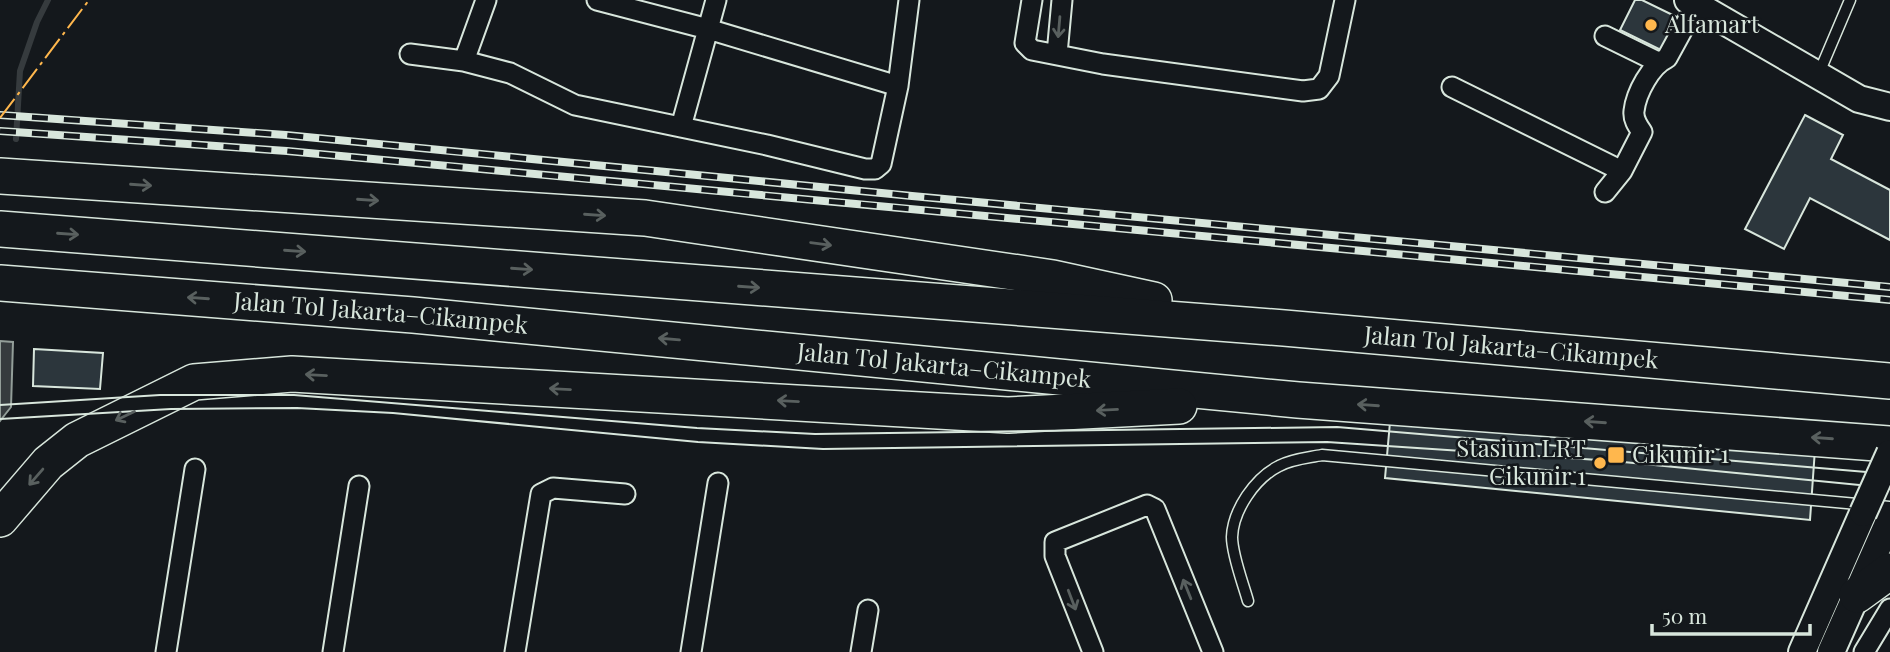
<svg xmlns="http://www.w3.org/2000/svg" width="1890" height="652" viewBox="0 0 1890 652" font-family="'Playfair Display',serif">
<rect width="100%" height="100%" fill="#14181c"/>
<!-- water -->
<path fill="#363b3e" stroke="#939e99" stroke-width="2" d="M0 341 13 342 11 407 0 421Z"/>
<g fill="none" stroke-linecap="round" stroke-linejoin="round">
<!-- stream -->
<path stroke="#363b3e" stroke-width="6" d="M16 139 20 71 37 22 48 0"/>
</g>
<!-- building -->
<path fill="#2c363c" stroke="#d8e6dc" stroke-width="2" d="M1635 0H1642L1683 20 1667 53 1620 30Z
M1805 115 1843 135 1831 159 1890 190V240L1810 198 1784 249 1745 229Z
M34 349 103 353 100 389 33 386Z
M1391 411 1815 449 1810 520 1385 478Z"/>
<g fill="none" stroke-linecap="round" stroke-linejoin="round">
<defs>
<path id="lane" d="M1819 73 1850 0
M1248 601C1243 583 1232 555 1232 537 1233 510 1255 478 1279 466 1292 459 1307 458 1322 455L1890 507"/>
<path id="street" d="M597 0 708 29 898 86
M1032 0 1025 43 1032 50 1103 64 1303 91 1319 89 1329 76 1345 0
M1605 36 1658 62
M410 54 464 61 510 73 575 105 767 145 865 169H875L881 164 898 86 909 0
M1057 54 1062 0
M464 61 486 0
M1452 87 1622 171
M681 127 716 0
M1605 192 1622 171 1642 132C1637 125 1633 119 1634 111 1636 93 1651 65 1667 58L1696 5
M166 652 195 469
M333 652 359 486
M515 652 541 494 553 488 625 494
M691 652 718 483
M861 652 868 610
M1093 652 1055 556V542L1147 505 1155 509 1213 652
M1864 652 1890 609"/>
<path id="secondary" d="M1688 0 1859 99 1890 107
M1802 652 1863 513
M1831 652 1890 519"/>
<g id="highway">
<path d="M0 176 645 218 1053 278 1154 300"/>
<path id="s1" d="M0 229 1284 328 1890 381"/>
<path id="s2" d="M0 283 413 315 1298 400 1890 444"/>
<path d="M0 519 48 463 77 440 194 382 206 381 292 374 1008 415 1179 406"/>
<path d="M1857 595 1890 571"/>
</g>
</defs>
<!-- lane casing -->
<use href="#lane" stroke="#d8e6dc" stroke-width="13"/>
<!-- street casing -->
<use href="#street" stroke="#d8e6dc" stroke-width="23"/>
<!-- secondary casing -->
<use href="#secondary" stroke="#d8e6dc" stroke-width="30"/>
<!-- highway casing -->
<use href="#highway" stroke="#d8e6dc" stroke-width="38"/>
<!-- lane -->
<use href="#lane" stroke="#14181c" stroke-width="10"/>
<!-- street -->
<use href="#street" stroke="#14181c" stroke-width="19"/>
<!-- secondary -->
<use href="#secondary" stroke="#14181c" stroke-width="26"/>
<!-- highway -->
<use href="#highway" stroke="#14181c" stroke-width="35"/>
<!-- tram -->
<path stroke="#d8e6dc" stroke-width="2" d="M0 405 160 395H294L697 428 815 434 1337 427 1890 474
M0 419 171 409 297 408 393 413 698 442 823 449 1327 442 1613 461 1890 488"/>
<defs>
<path id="rail" d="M0 115 286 135 912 196 1890 287
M0 131 287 151 1890 300"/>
</defs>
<!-- rail casing -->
<use href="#rail" stroke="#d8e6dc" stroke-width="8"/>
<!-- rail -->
<use href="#rail" stroke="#14181c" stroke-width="5" stroke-dasharray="16" stroke-linecap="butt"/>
<defs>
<path id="secondary-bridge" d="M1863 513 1890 453"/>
</defs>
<!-- secondary-bridge casing -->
<use href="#secondary-bridge" stroke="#d8e6dc" stroke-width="30" stroke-linecap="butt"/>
<!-- secondary-bridge -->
<use href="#secondary-bridge" stroke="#14181c" stroke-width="26"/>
<!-- power -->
<path stroke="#ffb74d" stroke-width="2" stroke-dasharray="24 5 3.5 5" stroke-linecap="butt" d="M0 118 89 0"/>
</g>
<!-- one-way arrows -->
<defs><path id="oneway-shaft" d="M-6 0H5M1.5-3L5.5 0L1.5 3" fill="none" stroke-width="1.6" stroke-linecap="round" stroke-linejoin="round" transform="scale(1.75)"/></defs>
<g stroke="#59605f">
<use href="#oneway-shaft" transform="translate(1059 27) rotate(95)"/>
<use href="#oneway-shaft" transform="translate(141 185) rotate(4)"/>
<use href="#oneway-shaft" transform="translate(368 200) rotate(4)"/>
<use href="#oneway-shaft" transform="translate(595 215) rotate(4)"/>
<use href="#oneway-shaft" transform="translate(68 234) rotate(4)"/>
<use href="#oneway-shaft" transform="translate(821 244) rotate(8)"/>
<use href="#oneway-shaft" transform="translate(295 251) rotate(4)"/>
<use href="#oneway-shaft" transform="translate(522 269) rotate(4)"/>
<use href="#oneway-shaft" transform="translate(749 287) rotate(4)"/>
<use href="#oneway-shaft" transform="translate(198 298) rotate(-176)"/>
<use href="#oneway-shaft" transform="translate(669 339) rotate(-175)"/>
<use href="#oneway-shaft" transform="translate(316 375) rotate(-177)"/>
<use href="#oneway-shaft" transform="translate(560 389) rotate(-177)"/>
<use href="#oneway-shaft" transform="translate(788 401) rotate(-177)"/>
<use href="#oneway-shaft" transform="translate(1368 405) rotate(-176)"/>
<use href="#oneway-shaft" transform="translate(1107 410) rotate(177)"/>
<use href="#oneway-shaft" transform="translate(125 416) rotate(154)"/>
<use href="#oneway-shaft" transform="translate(1595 422) rotate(-176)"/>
<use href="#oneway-shaft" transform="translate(1822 438) rotate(-176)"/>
<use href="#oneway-shaft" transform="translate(36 477) rotate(131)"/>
<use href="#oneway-shaft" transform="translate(1187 589) rotate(-112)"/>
<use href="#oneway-shaft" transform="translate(1072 600) rotate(69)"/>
</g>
<!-- markers -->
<g fill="#ffb74d" stroke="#14181c" stroke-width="2.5">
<circle cx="1651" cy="25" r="7"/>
<rect x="1607" y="446" width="18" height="18" rx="3.5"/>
<circle cx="1600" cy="463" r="7"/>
</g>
<g text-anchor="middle" stroke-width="5" stroke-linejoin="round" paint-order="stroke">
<!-- poi labels -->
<g font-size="24" fill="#d8e6dc" stroke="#14181c" text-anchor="start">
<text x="1665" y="33">Alfamart</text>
<text x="1586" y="457" text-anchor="end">Stasiun LRT<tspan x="1586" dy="28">Cikunir 1</tspan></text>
<text x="1632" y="463">Cikunir 1</text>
</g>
<!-- street labels -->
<g font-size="24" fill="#d8e6dc" stroke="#14181c">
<text dy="8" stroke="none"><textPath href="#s2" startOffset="382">Jalan Tol Jakarta–Cikampek</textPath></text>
<text dy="8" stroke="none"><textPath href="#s1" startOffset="1516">Jalan Tol Jakarta–Cikampek</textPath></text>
<text dy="8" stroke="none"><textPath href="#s2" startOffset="948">Jalan Tol Jakarta–Cikampek</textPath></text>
</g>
</g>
<!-- scale -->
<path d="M1652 624v10h158v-10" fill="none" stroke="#d8e6dc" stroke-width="3.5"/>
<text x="1662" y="624" font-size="21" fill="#d8e6dc" stroke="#14181c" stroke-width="5" paint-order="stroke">50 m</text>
</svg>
